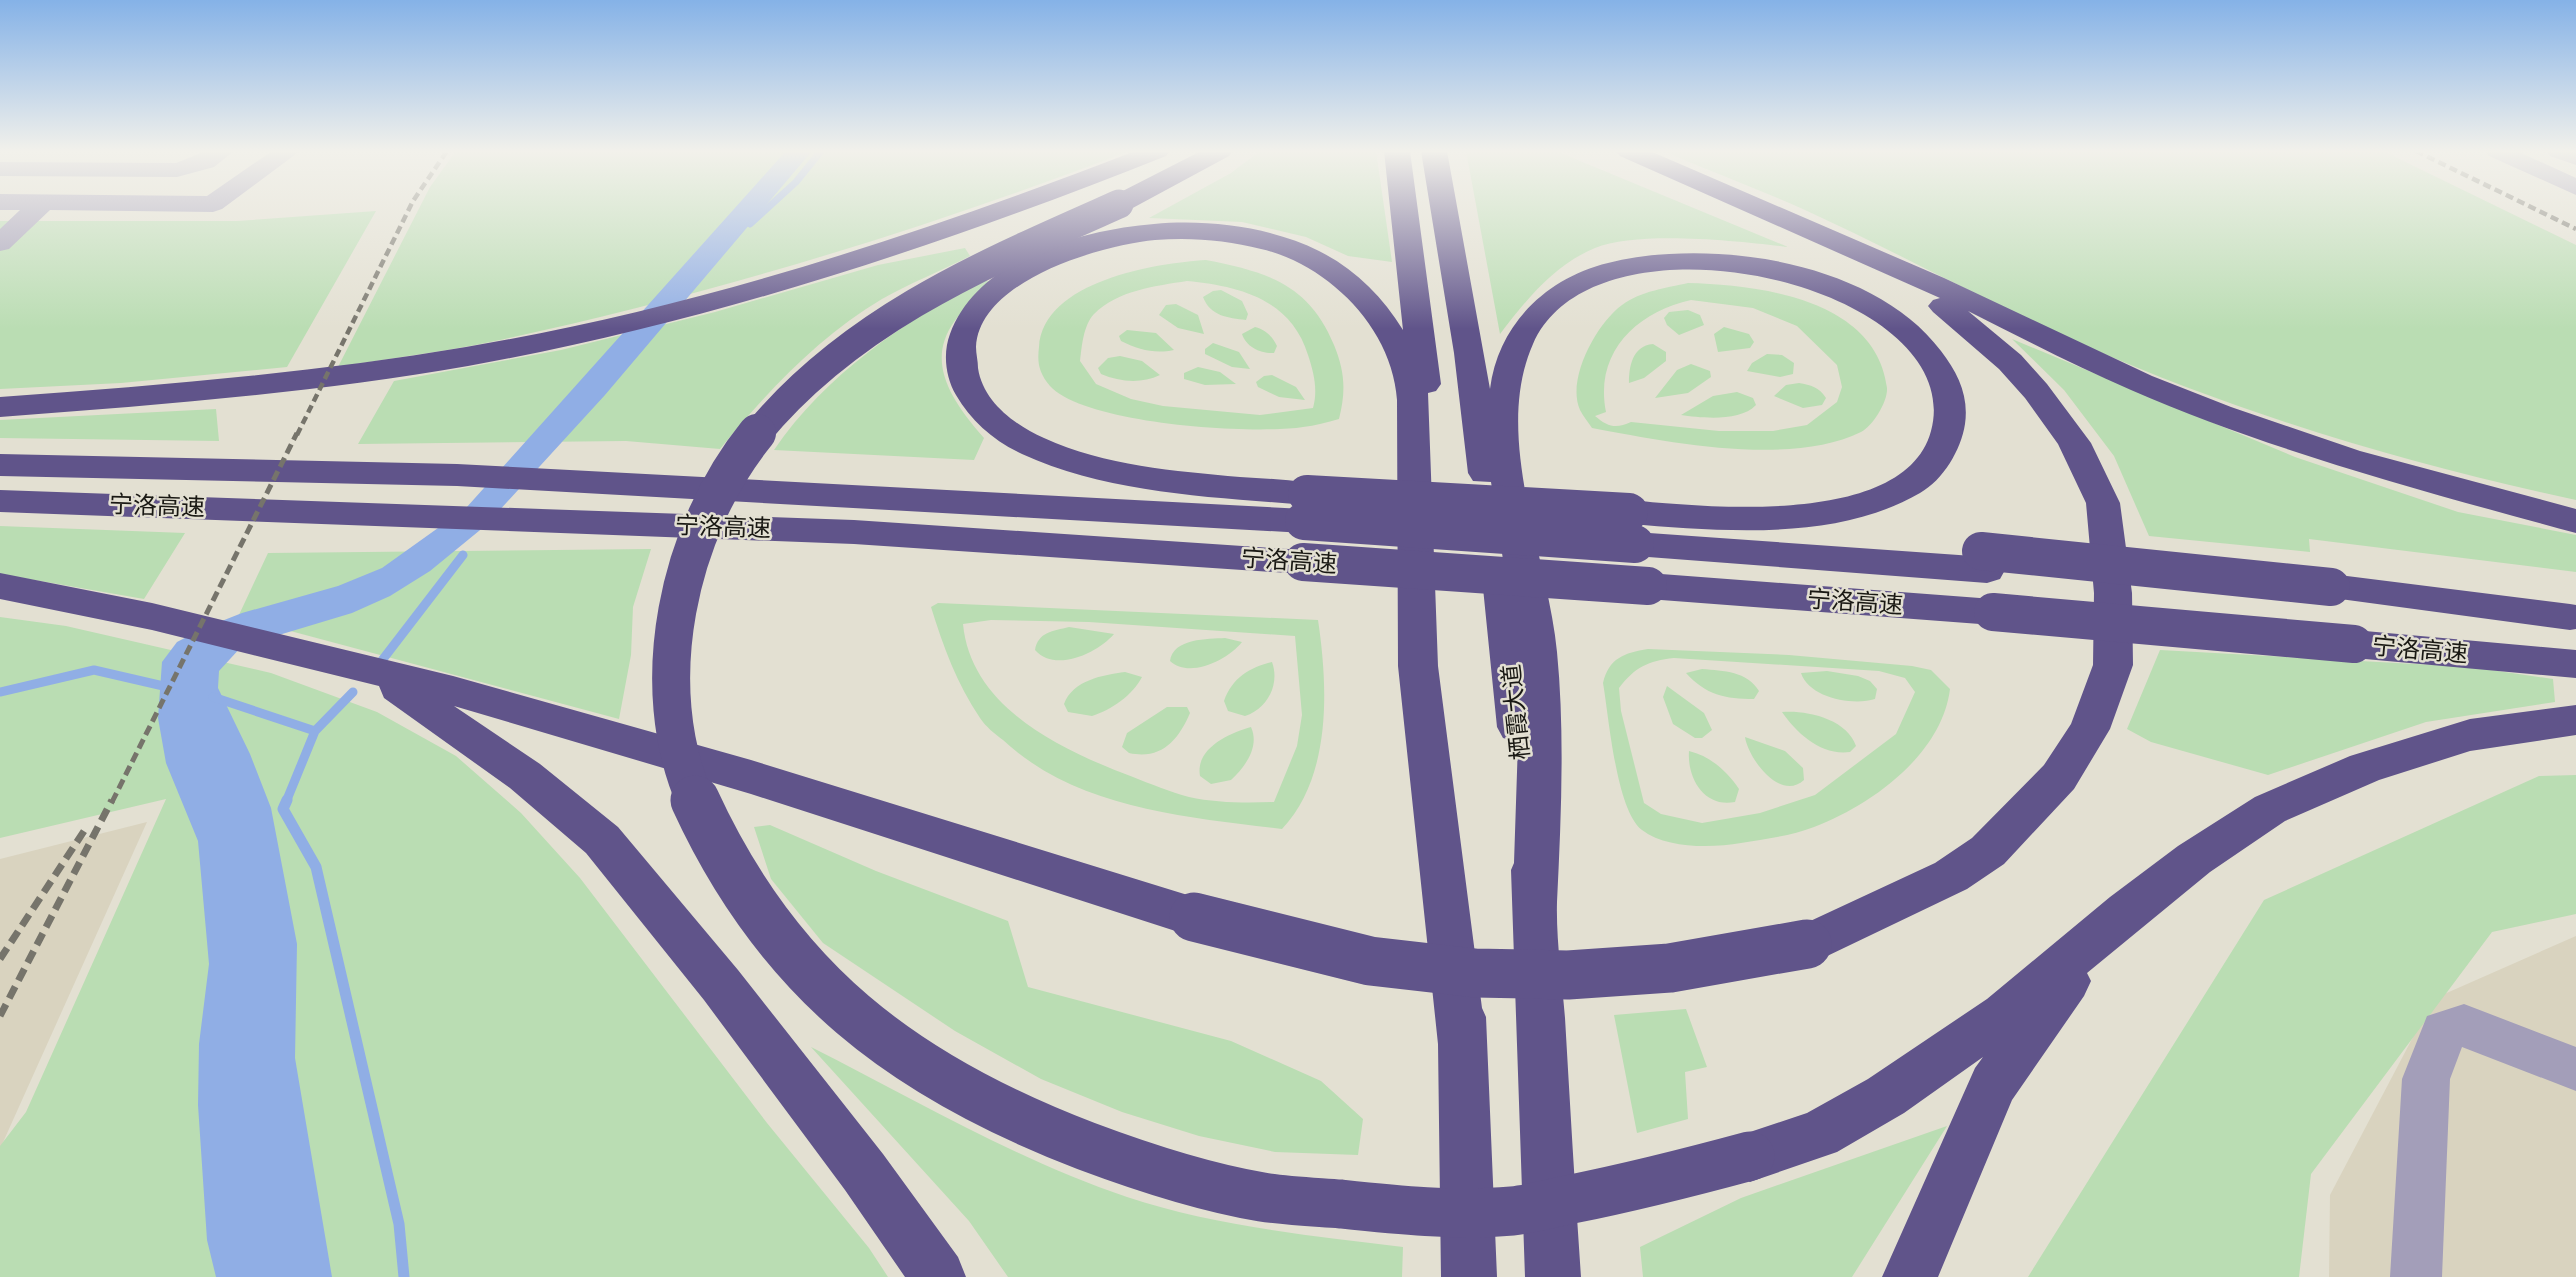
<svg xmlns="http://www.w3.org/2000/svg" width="2576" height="1277" viewBox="0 0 2576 1277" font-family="'DejaVu Sans','Noto Sans SC',sans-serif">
<rect width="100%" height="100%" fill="#e3e0d2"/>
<!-- built -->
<path fill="#d9d3bf" d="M147 822 0 1149V859Z
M2576 936V1277H2329L2330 1195 2433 999Z"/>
<!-- green -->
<path fill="#baddb3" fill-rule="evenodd" d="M456 151H1129C923 230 710 295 495 341 443 352 390 358 338 367L430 187Z
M1260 151H1376L1392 262 1348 256 1306 237 1242 222 1149 218 1231 173Z
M1466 151H1556L1788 247C1741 241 1637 230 1595 248 1554 265 1526 300 1500 334Z
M1663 151H2383L2576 245V500C2409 464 2243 415 2086 346 1991 304 1899 253 1805 210 1758 189 1710 171 1663 151Z
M376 211 287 367 121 383 0 389V221H237Z
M965 248 970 256C941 271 910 283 882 299 818 337 767 392 720 449L626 441 358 444 394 381 561 350 715 312 878 265Z
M1206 260C1267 272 1309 284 1334 345 1345 372 1346 391 1339 419 1327 422 1315 426 1303 427 1252 435 1084 424 1050 386 1039 373 1037 363 1039 347 1043 281 1156 263 1206 260ZM1187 281C1239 286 1291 299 1308 355 1314 373 1318 390 1313 408L1260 415 1163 406 1131 399 1096 384 1080 361C1082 346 1083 326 1094 314 1118 290 1156 286 1187 281Z
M985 280 994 284C923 335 929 376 984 438L974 460 774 450C825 375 905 320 985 280Z
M1688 283C1760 285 1876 299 1887 388 1888 401 1873 426 1861 432 1790 467 1667 442 1592 428 1588 422 1583 416 1580 410 1566 379 1597 323 1622 305 1641 291 1666 288 1688 283ZM1691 300 1753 308 1797 326 1837 365 1842 387 1837 402 1807 425 1773 431H1719L1631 422C1616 429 1608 427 1595 416L1606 412C1594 352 1637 312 1691 300Z
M1221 290 1242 301 1248 314 1246 320C1228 318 1210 316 1203 297L1213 291Z
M1176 304 1198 315 1204 334 1178 328 1159 315 1166 305Z
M1688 310 1700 315 1704 325 1679 335 1667 325 1664 318 1669 312Z
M1255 327C1266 330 1272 336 1277 346L1274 353C1261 354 1246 347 1242 334Z
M1724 327 1749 334 1754 342 1750 348 1718 352 1714 334Z
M1127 330 1156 333 1174 350C1155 354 1139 350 1121 341L1119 336Z
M2012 339 2295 457 2458 512 2576 535V572L2309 539 2310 552 2149 536 2114 456 2064 390Z
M1213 343 1239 352 1250 369 1232 367 1205 354V349Z
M1653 344 1666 352V361L1644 378 1629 383C1629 367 1632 346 1653 344Z
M1767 354 1782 355 1794 363 1793 374 1780 377 1747 371 1752 363Z
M1120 356 1142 361 1160 375C1141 384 1120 382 1101 374L1098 368 1108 358Z
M1691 364 1710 371 1711 377 1688 393 1655 398 1677 370Z
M1198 367 1220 372 1236 384 1205 385 1184 379V373Z
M1272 375 1296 387 1305 400 1279 397 1258 387 1256 382 1264 376Z
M1799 383C1811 385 1819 387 1826 398L1822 405 1803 408 1774 396 1786 385Z
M1737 392 1753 398 1756 405C1740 422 1702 418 1681 415L1713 396Z
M216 409 219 441 0 438V420Z
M0 526 185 533 144 599 0 574Z
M651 549 633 607 631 655 619 719 238 617 268 553Z
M938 603 1318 620C1328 687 1332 776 1282 829 1186 817 1077 809 1003 740 995 734 986 727 980 718 957 684 943 646 931 607ZM991 620 1089 622 1295 636 1302 715 1297 746 1274 802C1246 803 1216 803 1189 797 1170 792 1151 784 1133 777 1064 751 971 709 963 624Z
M0 617 66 626 271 673 377 712 456 756 521 813 580 878 767 1123 869 1248 888 1277H0V1146L26 1112 166 799 0 838Z
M1069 627 1114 634C1098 653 1055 673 1035 650 1038 632 1053 631 1069 627Z
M1225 638 1242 642C1228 660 1189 679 1170 661 1173 638 1208 639 1225 638Z
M1648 649 1789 655 1912 666 1931 670 1950 689C1942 754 1872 805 1814 827 1791 836 1764 839 1741 843 1712 848 1667 849 1642 830 1616 810 1609 717 1603 683 1609 658 1624 653 1648 649ZM1674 658 1879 671 1905 678 1915 692 1896 734 1815 795 1760 813 1702 823 1661 814 1644 803 1621 711 1619 688C1635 667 1648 661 1674 658Z
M2160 650 2471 667 2553 679 2555 702 2426 722 2268 775 2151 742 2127 729Z
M1272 662C1280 684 1268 708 1245 716L1228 711 1224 701C1232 678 1250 667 1272 662Z
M1702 669C1724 671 1747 671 1759 691L1754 699C1725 699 1706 695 1686 673Z
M1827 671 1858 676 1870 681 1877 689 1875 699C1853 706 1809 698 1801 673Z
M1125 672 1142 677C1133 695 1111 710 1092 716L1068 712 1064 704C1073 680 1103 675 1125 672Z
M1667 686 1704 713 1712 730 1702 738H1695L1673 724 1663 697Z
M1167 707H1187L1190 713C1178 741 1161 760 1129 753L1122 747 1127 733Z
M1782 712C1807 710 1847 719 1856 746L1850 752C1822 756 1797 734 1782 712Z
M1251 727C1260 747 1245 767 1231 780L1211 784 1200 776C1195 748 1230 733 1251 727Z
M1745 737 1785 751 1803 768 1804 780C1780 802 1748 758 1745 737Z
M1689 751C1710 756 1727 771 1739 789L1735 802C1704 808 1687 778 1689 751Z
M2576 775V914L2492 932 2311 1174 2299 1277H2028L2264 900 2539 776Z
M770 825 876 871 1008 921 1028 987 1231 1041 1321 1081 1363 1119 1358 1155 1275 1152 1199 1136 1122 1112 1041 1079 955 1031 823 943 771 879 754 827Z
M1686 1009 1707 1067 1685 1072 1688 1119 1637 1133 1614 1015Z
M811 1047C914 1099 1017 1160 1127 1197 1214 1226 1312 1236 1403 1247L1402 1277H1008L969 1221Z
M1947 1126 1852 1277H1643L1640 1247 1741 1198Z"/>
<!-- water -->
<path fill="#90aee5" d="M786 151H812L605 395 485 526 430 571 390 596 352 613 242 646 219 671 218 688 250 754 271 808 297 944 295 1058 332 1277H216L207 1240 198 1105 199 1044 209 964 198 841 166 763 158 718 162 662 177 642 204 628 242 613 338 586 382 568 466 508Z"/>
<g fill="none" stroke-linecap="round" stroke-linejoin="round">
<!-- stream-far2 -->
<path stroke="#90aee5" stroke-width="7" d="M750 224 796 182 821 151"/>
<!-- stream-far1 -->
<path stroke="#90aee5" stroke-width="9" d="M380 663 463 555
M0 692 94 670 172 688
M213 697 315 731
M286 802 315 731 353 692"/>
<!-- stream -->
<path stroke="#90aee5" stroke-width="11" d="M287 800 283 809 316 867 399 1224 404 1277"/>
<!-- minor -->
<path fill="#a39eb9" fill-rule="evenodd" d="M206 151H234L214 167 177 177 0 176V162L176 163Z
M272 151H300L222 209 213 212 50 210 9 249 0 251V229L20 210H0V194L207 196Z
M2486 151H2517L2576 178V195L2489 156Z
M2547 151H2576V165L2550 156Z
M2464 1004 2576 1047V1091L2462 1047 2450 1079 2442 1277H2390L2402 1079 2427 1016Z"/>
<!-- highway -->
<path fill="#60548a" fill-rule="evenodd" d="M1135 151H1170L1166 156C940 246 708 323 468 366 313 393 157 405 0 417V397C156 386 312 373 466 347 696 308 919 235 1135 151Z
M1201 151H1233L1229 156 1129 210H1109L1106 204 1109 198Z
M1384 151H1410L1441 384 1436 391 1428 393 1438 666 1482 1008 1486 1017 1497 1277H1441L1438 1044 1398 666 1397 400C1394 356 1369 315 1335 287 1314 269 1288 255 1261 249 1227 240 1190 237 1155 240 1102 245 979 280 976 347 976 354 978 361 978 368 983 402 1015 425 1044 438 1105 466 1175 471 1240 477 1267 479 1294 479 1319 486L1324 494 1319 502 1307 505C1212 497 1110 494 1022 454 994 441 971 421 956 395 945 377 943 352 950 334 978 258 1081 230 1154 224 1208 219 1271 227 1319 251 1355 269 1382 296 1403 330Z
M1421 151H1447L1490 389C1498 325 1546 278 1608 263 1710 237 1874 261 1941 351 1958 373 1969 396 1965 424 1961 450 1943 480 1920 493 1836 542 1722 531 1629 524L1617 520 1611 512 1617 504 1629 500C1705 507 1905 528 1931 431 1970 286 1596 199 1533 344 1492 437 1548 556 1557 652 1565 734 1561 820 1557 902 1556 940 1562 980 1565 1018 1570 1104 1575 1191 1581 1277H1525L1511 870 1514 863 1518 742 1503 738 1497 727 1482 578 1487 569 1504 566 1491 482 1473 481 1468 473 1454 353Z
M1616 151H1650L1944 278 2152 376 2231 407 2360 451 2576 509V533C2426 492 2274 452 2131 390 2075 366 2022 338 1968 311L2021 355 2047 384 2091 443 2120 503 2132 593 2133 665 2110 729 2074 789 2004 864 1967 889 1823 958 1807 964 1791 958 1784 944 1791 930 1935 863 1972 838 2044 765 2071 724 2093 665 2094 593 2086 503 2058 444 2025 398 1999 369 1933 312 1928 306 1933 300 1940 298 1620 156Z
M0 454 457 464 1304 509 1317 513 1322 521 1317 529 1304 533 457 486 0 476Z
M0 490 854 520 1303 550 1316 553 1321 562 1316 571 1303 574 854 544 0 512Z
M1635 532 1987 557 2000 561 2005 570 2000 579 1987 583 1635 556 1622 553 1617 544 1622 535Z
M0 573 152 603 453 676 751 760 1194 897 1210 903 1217 917 1210 931 1194 937 751 794 454 706 540 764 618 827 738 970 883 1154 958 1257 966 1277H905L845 1190 704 1000 586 853 510 788 384 698 379 686 152 630 0 599Z
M1648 573 1993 599 2006 603 2012 612 2006 621 1993 625 1648 599 1635 595 1629 586 1635 577Z
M2331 574 2570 604 2576 605V629L2570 630 2318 596 2312 587 2318 578Z
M2354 630 2576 650V678L2354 658 2340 654 2335 644 2340 634Z
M2576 705V735L2470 751 2379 780 2285 821 2210 872 2087 973 2091 981 2084 996 2012 1100 1938 1277H1882L1975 1068 1983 1057 1904 1113 1837 1152 1750 1182 1732 1174 1724 1156 1732 1138 1807 1113 1868 1079 1987 999 2110 897 2178 846 2255 797 2350 756 2470 719Z"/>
<!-- rail-far2 -->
<path stroke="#76746b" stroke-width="4.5" stroke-dasharray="8 4.5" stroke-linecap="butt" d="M2416 151 2576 229
M297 435 413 201 447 151"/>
<!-- rail-far1 -->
<path stroke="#76746b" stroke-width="5" stroke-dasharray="10 5" stroke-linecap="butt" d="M112 802 297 433"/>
<!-- rail -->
<path stroke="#76746b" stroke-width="7" stroke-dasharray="13 7" stroke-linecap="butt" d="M0 959 86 828
M0 1016 112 800"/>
<!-- highway-bridge-far2 -->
<path stroke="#60548a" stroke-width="29" d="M756 435C851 319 986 263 1119 204"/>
<!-- highway-bridge-far1 -->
<path stroke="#60548a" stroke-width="38" d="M1307 494 1629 512
M1304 521 1635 544
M1981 551 2331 587
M1303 562 1648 586
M1993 612 2354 644
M696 802C644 686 678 530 757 433"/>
<!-- highway-bridge -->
<path stroke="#60548a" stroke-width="49" d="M695 800C778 981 903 1076 1086 1146 1142 1167 1202 1187 1262 1197 1288 1201 1315 1202 1341 1204 1397 1210 1455 1216 1512 1211 1532 1209 1552 1203 1572 1199 1632 1187 1691 1172 1750 1156
M1194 917 1370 961 1475 973 1568 975 1670 968 1807 944"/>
</g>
<!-- sky -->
<linearGradient id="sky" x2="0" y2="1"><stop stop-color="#85b2e7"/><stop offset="0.46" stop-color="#f2f1eb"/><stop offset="1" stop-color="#f2f1eb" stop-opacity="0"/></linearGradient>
<rect width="2576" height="329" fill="url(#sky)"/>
<g text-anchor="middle" stroke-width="5" stroke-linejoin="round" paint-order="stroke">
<!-- street labels -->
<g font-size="24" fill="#191813" stroke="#e3e0d2">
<text transform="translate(157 506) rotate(2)" y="8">宁洛高速</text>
<text transform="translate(723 527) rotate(2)" y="8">宁洛高速</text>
<text transform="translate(1289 561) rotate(4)" y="8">宁洛高速</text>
<text transform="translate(1855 602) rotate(4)" y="8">宁洛高速</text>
<text transform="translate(2420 650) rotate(5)" y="8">宁洛高速</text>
<text transform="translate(1516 712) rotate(-96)" y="8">栖霞大道</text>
</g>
</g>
</svg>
